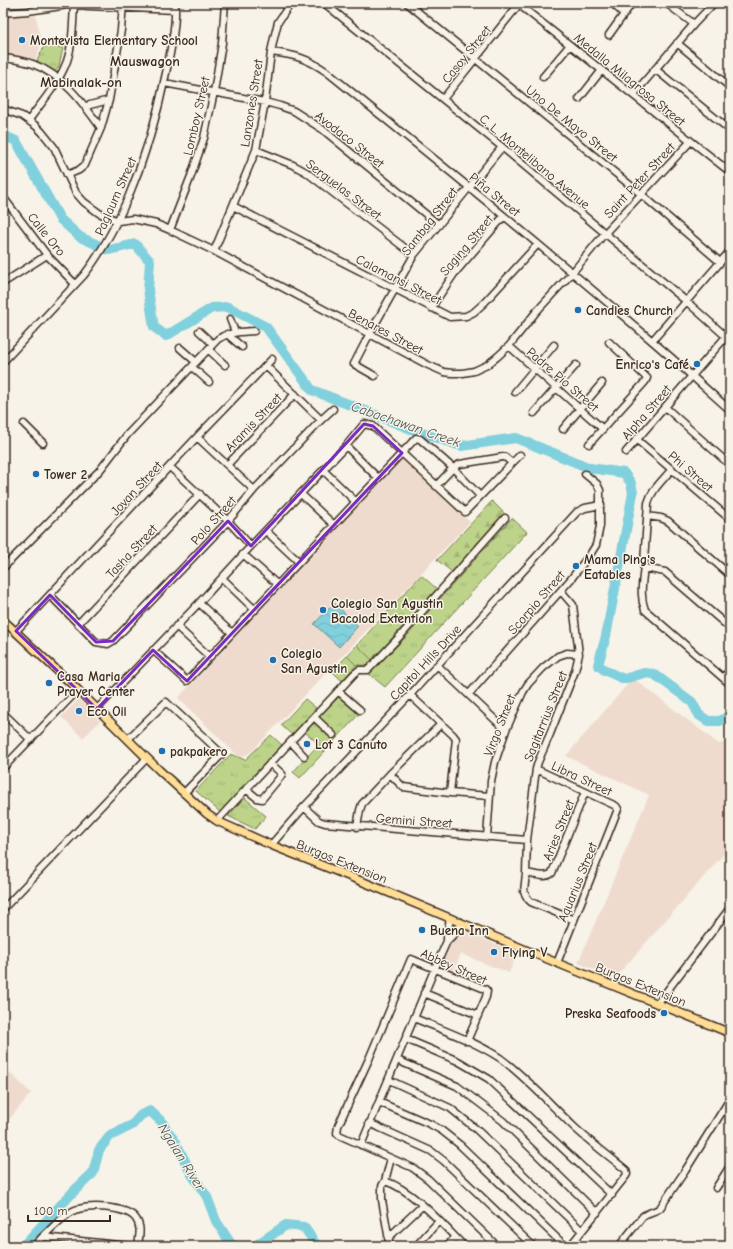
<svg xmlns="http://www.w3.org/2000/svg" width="733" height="1249" viewBox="0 0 733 1249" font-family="'Comic Neue',sans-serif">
<defs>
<pattern id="grass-tufts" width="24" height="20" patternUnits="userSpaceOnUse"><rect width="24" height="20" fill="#bcd389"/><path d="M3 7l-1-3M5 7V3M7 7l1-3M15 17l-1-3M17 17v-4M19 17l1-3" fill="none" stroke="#a2b576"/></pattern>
<pattern id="forest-firs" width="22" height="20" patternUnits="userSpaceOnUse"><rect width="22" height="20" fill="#bcd389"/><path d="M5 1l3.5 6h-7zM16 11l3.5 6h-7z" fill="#a2b576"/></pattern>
<pattern id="water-waves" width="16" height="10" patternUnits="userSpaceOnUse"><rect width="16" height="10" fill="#81d0dd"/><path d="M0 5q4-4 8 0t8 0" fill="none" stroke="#70b3bd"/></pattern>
</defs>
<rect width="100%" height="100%" fill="#f7f3e8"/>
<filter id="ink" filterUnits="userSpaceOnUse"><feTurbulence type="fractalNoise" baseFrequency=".025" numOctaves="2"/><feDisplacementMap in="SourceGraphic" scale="8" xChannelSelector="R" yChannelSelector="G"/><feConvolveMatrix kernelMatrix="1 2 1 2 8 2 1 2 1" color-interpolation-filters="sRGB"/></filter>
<g filter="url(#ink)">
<!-- built -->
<path fill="#efdbce" d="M15 14 36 16 41 44 35 61 3 53V36L5 18Z
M401 458 470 522 251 752 240 758 178 698Z
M633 678 719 744 730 740V847L615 978 578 963 649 795 566 756Z
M79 699 100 721 83 738 61 717Z
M464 931 517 953 509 973 461 954 453 971 441 966 453 938Z
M3 1066 31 1093 3 1127Z"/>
<!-- grass -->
<path fill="url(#grass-tufts)" stroke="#7c7e54" d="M45 44 63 48 59 66 55 72 36 63Z
M512 518 527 532 385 687 369 674 406 637Z
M421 575 437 589 372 660 357 645Z
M347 656 356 665 342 681 332 671Z
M340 696 360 713 300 778 293 772 319 744 305 732 316 719Z
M305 699 316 708 292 735 281 725Z
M271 735 282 745 221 813 196 791 231 754 245 760Z
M245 798 266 816 255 829 228 816Z"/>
<!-- forest -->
<path fill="url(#forest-firs)" stroke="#7c7e54" d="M492 501 506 515 453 573 437 560Z"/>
<!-- green -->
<path fill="#bcd389" stroke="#7c7e54" d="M357 645 372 660 367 665H356L347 656Z"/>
<!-- water -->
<path fill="url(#water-waves)" stroke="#658e91" d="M334 603 358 626 339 647 314 624Z"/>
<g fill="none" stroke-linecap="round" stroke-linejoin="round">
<!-- river -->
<path stroke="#81d0dd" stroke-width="10" d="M3 135 16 141 60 219 80 237 109 250 135 244 150 261 148 290 154 327 166 336 212 308 228 307 266 327 312 390 419 432 461 446 516 438 590 468 624 473 631 483 633 493 606 636 598 665 606 671 624 679 644 673 654 674 692 702 699 715 708 721H720L730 715
M23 1246 74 1191 93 1173 99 1150 110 1136 132 1125 141 1115 150 1111 161 1121 176 1143 191 1173 207 1197 216 1221 231 1244 234 1246
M255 1246 286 1225 304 1227 317 1246"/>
<defs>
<path id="minor" d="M324 3 502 147 686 301 730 340
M407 3 641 194 720 262
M517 3 730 172
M612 3 624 14
M666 3 694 24
M3 13 28 11 68 5 175 10
M609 35 632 3
M677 43 730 87
M271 52C295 55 307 58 327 72 436 160 545 248 651 340 678 363 704 387 730 410
M3 58C13 59 24 61 33 64 63 75 83 103 101 128
M655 69 730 130
M543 77 570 45
M164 83 265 102 280 106 294 111 322 129 439 225
M633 95 694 24 714 3
M443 99 520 3
M579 99 602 70
M86 106 109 100
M3 109 22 116 36 126 42 132 54 147 76 193 84 202 99 213 118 221 133 219 156 224 170 230 214 251 428 365 444 372 452 373H463L474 371 487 365 497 357 509 346 536 312 572 273 605 233 690 142
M29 120C42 102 59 83 67 61 73 43 73 22 74 3
M256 150 293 165 306 172 414 255
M67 175 79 170 85 165 101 128 109 100 116 59 121 30 123 3
M3 197 47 255 75 284
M233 206 450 317 466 316 474 312 484 303 538 244
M170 230 191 176 204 138 214 92 222 43 225 3
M214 251 256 150 265 102 271 52 274 38 278 22 291 3
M3 283 47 255
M431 308 454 274 504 216
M230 319 235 332
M199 331 213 344
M227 334 242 347
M652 341 730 251
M509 346 580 409 603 429
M180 348 196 362
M208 349 225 365
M3 362 84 275C103 251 116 225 128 198 146 155 157 118 166 73 171 50 176 26 175 3
M266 366 321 420
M192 367 209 382
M375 376 354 364 369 335 414 255 502 147
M515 392 554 345
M665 407 730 465
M534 413 576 365
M24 424 43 443
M563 429 602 383
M197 437 254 490
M636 439 730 519
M589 444 645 382 647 378 609 342
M346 446 378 478
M626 452 730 332
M228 464 295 394
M170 467 228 521 251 546
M672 469C663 480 652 489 648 503 647 523 645 544 644 564 643 581 639 594 645 610L730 684
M323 470 356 502
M436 486 453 468 460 464 503 457H505L512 463
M301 494 334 525
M647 516 661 518 668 521 730 575
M266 531 299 562
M243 554 278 585
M3 568 100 470 127 435 218 339C229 332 242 332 254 331
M644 568 665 572 730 628
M222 578 255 610
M561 591 573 605 579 654 575 671 550 734 538 762 536 769 527 840 526 873 524 892 528 899 531 902 574 920
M50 595 96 642 108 644 113 641 228 521 254 490 321 420 333 409
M199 603 232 633
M78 624 200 494
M176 626 210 657
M16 631 197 437 272 359
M153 650 187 681 416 438 420 439 453 468 480 496
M437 665 506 730
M723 678 730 670
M338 691 360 710
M469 694 571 579 591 553 596 545 600 526V490L597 484 585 474
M410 695 453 735 456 739 450 793
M97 709 199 603 251 546 346 446 364 424 373 426 465 512 520 455
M3 713 31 740
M314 717 333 735
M128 739 166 702 222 754 184 793
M291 742 304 756
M3 768 78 690
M536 769 616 806 618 809 557 963
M390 774 403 787 450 793 490 796
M246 789 257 798 262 799 281 776 282 774 270 763
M304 807 319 821 325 823 527 840
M217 821C262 771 309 723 354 674L359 670H368L403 633 505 518
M357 827 360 810 362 804 390 774 441 724
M487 837 491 781 495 762 506 730 523 692 528 684 543 668 558 656 567 653 579 654
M271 845 304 807 410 695 577 512 585 508 601 505
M526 873C534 874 546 879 552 873L585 792
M3 909 147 758
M447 941V936L450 918
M424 993 478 1015
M657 1004 730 908
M414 1018C443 1030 474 1041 500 1058 527 1078 550 1104 574 1127 590 1142 609 1156 626 1170L627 1174 626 1176 570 1246
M406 1039 458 1061 489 1079 612 1195
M467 1041 486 997 487 991 485 989 411 959 369 1059 338 1126 337 1133 339 1135 413 1168 428 1179 497 1246
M397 1060 457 1086 503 1121 597 1213
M389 1080 450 1108 476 1129 582 1231
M379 1102 430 1124 441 1130 460 1145 565 1246
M369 1123 431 1151 444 1161 533 1246
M361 1145 435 968 447 941 455 933 461 923
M385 1181C413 1190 443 1225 464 1246
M716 1188 730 1166
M43 1237 128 1246
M388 1238 422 1206
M34 1246C42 1237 62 1217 73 1211 85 1204 128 1206 136 1219 142 1227 139 1237 138 1246
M390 1246 382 1200V1186L385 1181 391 1158
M416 1246 439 1221
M447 1246 455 1237
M619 1246 643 1216C648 1212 655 1212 660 1208L685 1171 730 1099"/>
<path id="major" d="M3 620 78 690 159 770 207 814 217 821 271 845 366 883 557 963 730 1033"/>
</defs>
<!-- minor casing -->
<use href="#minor" stroke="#3b2a1e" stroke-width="9"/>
<!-- major casing -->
<use href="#major" stroke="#3b2a1e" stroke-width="10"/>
<!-- minor -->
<use href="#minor" stroke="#f7f3e8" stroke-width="6"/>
<!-- major -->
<use href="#major" stroke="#ffdd96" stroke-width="7"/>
</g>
</g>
<!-- marked area -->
<path fill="none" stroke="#7b2cbf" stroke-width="3" stroke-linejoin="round" d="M364 424 373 426 402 453 187 681 153 650 97 709 16 631 50 595 96 642 113 641 228 521 251 546Z"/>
<!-- markers -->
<g fill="#1f6fb2" stroke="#f7f3e8" stroke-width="1.5">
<circle cx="22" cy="40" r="4"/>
<circle cx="578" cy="310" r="4"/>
<circle cx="697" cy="364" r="4"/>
<circle cx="36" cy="474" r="4"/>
<circle cx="576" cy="566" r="4"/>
<circle cx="323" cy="610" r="4"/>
<circle cx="273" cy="660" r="4"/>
<circle cx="49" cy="683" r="4"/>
<circle cx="79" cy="711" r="4"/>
<circle cx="307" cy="744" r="4"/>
<circle cx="162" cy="751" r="4"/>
<circle cx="422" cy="930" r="4"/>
<circle cx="494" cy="952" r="4"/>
<circle cx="664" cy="1013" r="4"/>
</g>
<g text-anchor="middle" stroke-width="3" stroke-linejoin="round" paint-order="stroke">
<!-- poi labels -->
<g font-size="13" font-weight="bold" fill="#3b2a1e" stroke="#f7f3e8" text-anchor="start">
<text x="30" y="45">Montevista Elementary School</text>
<text x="586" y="315">Candles Church</text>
<text x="689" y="369" text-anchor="end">Enrico's Café</text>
<text x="44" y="479">Tower 2</text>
<text x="584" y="564">Mama Ping's<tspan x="584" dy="15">Eatables</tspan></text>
<text x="331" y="608">Colegio San Agustin<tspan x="331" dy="15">Bacolod Extention</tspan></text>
<text x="281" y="658">Colegio<tspan x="281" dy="15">San Agustin</tspan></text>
<text x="57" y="681">Casa Maria<tspan x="57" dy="15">Prayer Center</tspan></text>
<text x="87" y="716">Eco Oil</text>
<text x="315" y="749">Lot 3 Canuto</text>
<text x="170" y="756">pakpakero</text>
<text x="430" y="935">Buena Inn</text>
<text x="502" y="957">Flying V</text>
<text x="656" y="1018" text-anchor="end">Preska Seafoods</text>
</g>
<!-- street labels -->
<g font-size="13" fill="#3b2a1e" stroke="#f7f3e8">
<text transform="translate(466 54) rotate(-51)" y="5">Casoy Street</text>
<text transform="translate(630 79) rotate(39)" y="5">Medalla Milagrosa Street</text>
<text transform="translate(251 103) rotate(-81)" y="5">Lanzones Street</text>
<text transform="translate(196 116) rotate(-77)" y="5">Lomboy Street</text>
<text transform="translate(572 123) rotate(39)" y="5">Uno De Mayo Street</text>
<text transform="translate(350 139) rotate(38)" y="5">Avodaco Street</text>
<text transform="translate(535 161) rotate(40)" y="5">C. L. Montelibano Avenue</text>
<text transform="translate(639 180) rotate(-47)" y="5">Saint Peter Street</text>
<text transform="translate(344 189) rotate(37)" y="5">Serguelas Street</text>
<text transform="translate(495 194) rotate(39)" y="5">Piña Street</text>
<text transform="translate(115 196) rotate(-66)" y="5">Paglaum Street</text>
<text transform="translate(429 221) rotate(-52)" y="5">Sambag Street</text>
<text transform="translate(47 234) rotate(51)" y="5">Calle Oro</text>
<text transform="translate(466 245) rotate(-50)" y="5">Saging Street</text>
<text transform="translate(399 279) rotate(27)" y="5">Calamansi Street</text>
<text transform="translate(386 331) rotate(28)" y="5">Benares Street</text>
<text transform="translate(563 379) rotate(41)" y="5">Padre Pio Street</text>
<text transform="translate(646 412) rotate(-49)" y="5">Alpha Street</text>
<text transform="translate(253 422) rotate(-46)" y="5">Aramis Street</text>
<text transform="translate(691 471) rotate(41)" y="5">Phi Street</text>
<text transform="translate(136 488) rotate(-47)" y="5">Jovan Street</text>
<text transform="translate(213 520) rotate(-48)" y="5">Polo Street</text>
<text transform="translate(131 551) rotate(-47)" y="5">Tasha Street</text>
<text transform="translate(536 602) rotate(-49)" y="5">Scorpio Street</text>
<text transform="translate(425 662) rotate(-47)" y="5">Capitol Hills Drive</text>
<text transform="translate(545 716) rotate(-68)" y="5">Sagitarrius Street</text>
<text transform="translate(499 725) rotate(-68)" y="5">Virgo Street</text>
<text transform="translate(582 778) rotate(25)" y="5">Libra Street</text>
<text transform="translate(414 820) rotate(4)" y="5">Gemini Street</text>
<text transform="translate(558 830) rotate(-68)" y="5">Aries Street</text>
<text transform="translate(342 861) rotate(22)" y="5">Burgos Extension</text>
<text transform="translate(577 882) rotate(-68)" y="5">Aquarius Street</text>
<text transform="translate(454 966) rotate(24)" y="5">Abbey Street</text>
<text transform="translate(641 984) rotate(22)" y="5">Burgos Extension</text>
</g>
<!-- neighbourhood labels -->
<g font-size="14" font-weight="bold" fill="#3b2a1e" stroke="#f7f3e8">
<text x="145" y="66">Mauswagon</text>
<text x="81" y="87">Mabinalak-on</text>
</g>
<!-- water labels -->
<g font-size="14" font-style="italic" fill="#4c544e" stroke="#f7f3e8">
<text transform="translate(406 424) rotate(19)" y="5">Cabachawan Creek</text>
<text transform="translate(182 1157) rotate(58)" y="5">Ngalan River</text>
</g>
</g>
<!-- margin -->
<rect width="733" height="1249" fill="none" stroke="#f7f3e8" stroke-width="16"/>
<rect x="8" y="8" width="717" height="1233" fill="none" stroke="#3b2a1e" stroke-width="1.5" filter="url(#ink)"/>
<!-- scale -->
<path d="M28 1215v6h82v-6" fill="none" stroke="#3b2a1e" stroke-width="2"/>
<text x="34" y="1215" font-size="12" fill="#3b2a1e" stroke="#f7f3e8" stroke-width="3" paint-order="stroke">100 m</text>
</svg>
